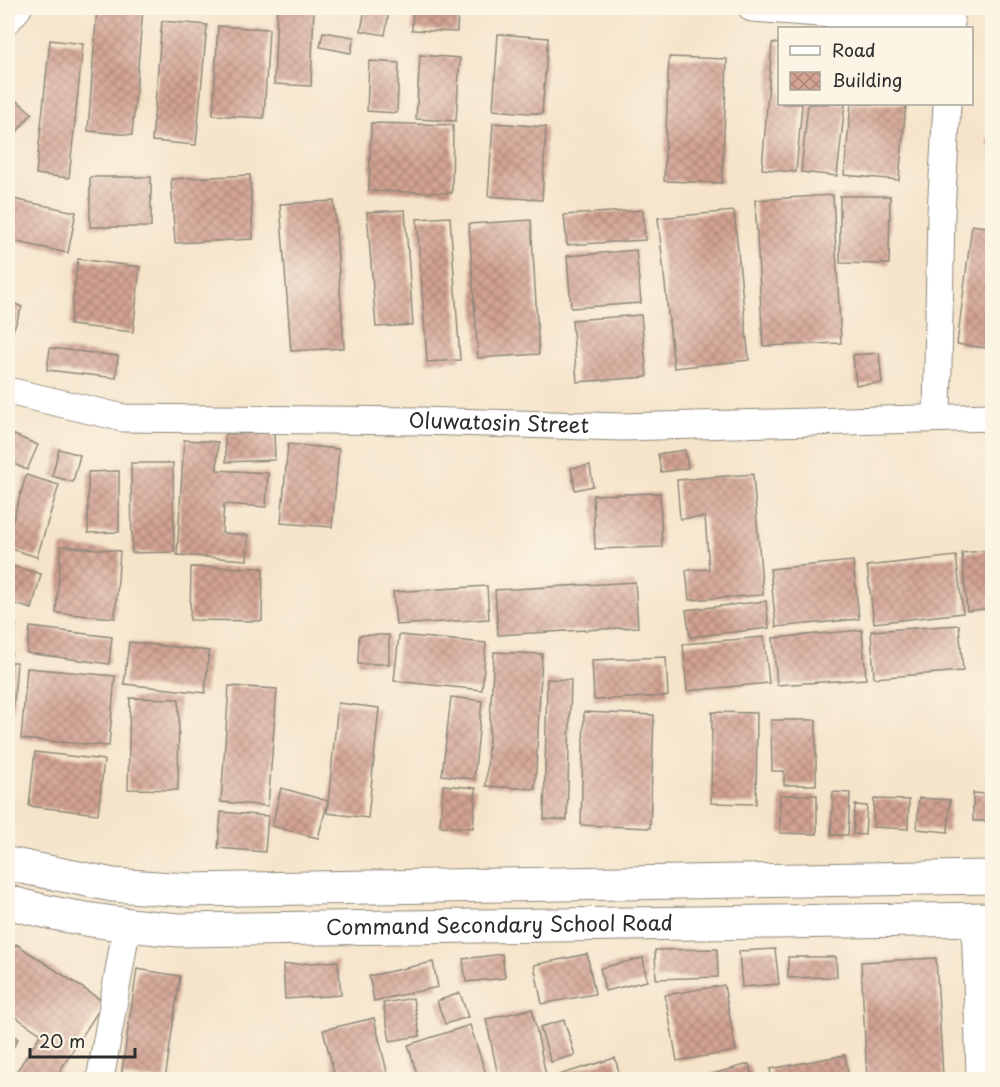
<svg xmlns="http://www.w3.org/2000/svg" width="1000" height="1087" viewBox="0 0 1000 1087" font-family="'Playpen Sans',sans-serif">
<defs>
<pattern id="building-cross-hatch" width="8" height="8" patternUnits="userSpaceOnUse" patternTransform="scale(1.5)"><rect width="8" height="8" fill="#d3a393"/><path d="M0 0l8 8M0 8l8-8" fill="none" stroke="#ab8578"/></pattern>
</defs>
<rect width="100%" height="100%" fill="#fcf5e5"/>
<filter id="ink" filterUnits="userSpaceOnUse"><feTurbulence type="fractalNoise" baseFrequency=".0167" numOctaves="2"/><feDisplacementMap in="SourceGraphic" scale="12" xChannelSelector="R" yChannelSelector="G"/><feConvolveMatrix kernelMatrix="1 2 1 2 8 2 1 2 1" color-interpolation-filters="sRGB"/></filter>
<filter id="wash" filterUnits="userSpaceOnUse"><feTurbulence type="fractalNoise" baseFrequency=".008" numOctaves="4" result="noise"/><feDisplacementMap in="SourceGraphic" scale="24" xChannelSelector="R" yChannelSelector="G"/><feGaussianBlur stdDeviation="1.35" result="paint"/><feColorMatrix in="noise" values="0 0 0 0 0 0 0 0 0 0 0 0 0 0 0 0 0 1.4 0 .05"/><feComposite in="paint" operator="in"/></filter>
<g filter="url(#wash)">
<rect width="100%" height="100%" fill="#f5e4ca"/>
<g id="blocks">
<!-- building -->
<path fill="url(#building-cross-hatch)" d="M97 8H143L132 135 88 131Z
M277 8H314L311 86 274 84Z
M365 8 389 11 385 35 361 31Z
M413 8H458L457 32 412 30Z
M162 21 207 25 196 145 152 141Z
M218 26 269 29 264 118 213 115Z
M323 32 354 37 351 53 320 47Z
M498 34 548 38 542 114 493 110Z
M50 40 83 44 69 178 36 174Z
M772 43 780 44V104H802L796 172 762 169Z
M420 55 460 58 456 121 416 119Z
M669 57 727 59 722 183 664 181Z
M369 61 399 63 397 113 367 111Z
M16 100 32 113 8 143V110Z
M808 104H845L837 176 801 172Z
M851 104H906L899 180 844 175Z
M371 123 453 125 452 193 369 191Z
M493 123 546 127 542 200 488 196Z
M992 133V147L987 144Z
M250 175 253 239 175 243 171 179Z
M90 177H151V227H90Z
M833 195 841 343 763 346 755 200Z
M840 196H890L889 264 840 263Z
M8 198 76 212 68 253 8 240Z
M334 201 344 348 291 351 280 204Z
M405 210 413 325 376 327 367 212Z
M643 210 645 240 567 245 564 215Z
M734 211 749 360 674 368 658 218Z
M450 217 460 360 427 362 417 219Z
M531 220 539 354 478 358 469 224Z
M972 225 992 228V349L957 344Z
M636 250 641 303 571 308 567 256Z
M78 259 140 267 133 332 70 325Z
M8 301 22 307 8 344Z
M641 315 647 377 577 382 572 320Z
M50 348 118 356 116 378 47 370Z
M879 353 882 383 856 385 853 355Z
M274 433 275 460 226 462 225 434Z
M12 434 38 445 27 470 8 461V443Z
M184 440 218 442 217 470 268 473 266 507 224 504 222 533 248 535 247 560 177 555Z
M288 444 339 449 332 527 281 523Z
M59 449 80 455 73 482 52 476Z
M685 450 688 468 661 472 658 454Z
M131 463H173L174 552 132 553Z
M590 465 593 486 575 490 571 468Z
M119 471V532L88 533V472Z
M753 474 763 595 689 600 686 570 709 569 705 517 680 519 677 480Z
M26 475 59 485 37 557 8 548V537Z
M660 493 662 547 595 549 593 495Z
M61 546 120 551 115 618 56 613Z
M992 550V608L967 611 962 553Z
M956 556 963 613 874 623 867 566Z
M853 561 859 619 776 627 770 569Z
M8 565 41 574 32 609 8 602Z
M191 567 263 568 262 621 190 620Z
M635 582 638 627 498 635 495 590Z
M487 586 489 619 396 625 393 592Z
M766 601 769 628 690 637 686 610Z
M8 622 16 623 11 657 8 656Z
M959 625 963 671 874 678 871 631Z
M30 627 112 637 109 664 27 653Z
M862 630 866 679 777 685 773 638Z
M359 635H389V664H358Z
M399 635 486 643 482 690 394 681Z
M764 637 769 683 687 691 683 644Z
M129 642 209 651 205 693 124 684Z
M494 652 542 654 535 789 486 786Z
M666 657 668 696 594 700 592 660Z
M8 662H17L9 764H8Z
M27 668 115 676 109 746 21 739Z
M547 679 571 680 567 820 544 819Z
M229 686 277 689 268 806 221 802Z
M451 697 482 701 474 779 442 775Z
M130 698 179 699 178 790 128 789Z
M338 703 379 708 368 818 327 813Z
M584 712 654 715 650 828 581 825Z
M712 712 757 713 756 804 711 803Z
M771 720H816V785H784V771H772Z
M35 752 104 760 98 814 29 806Z
M443 785 476 788 473 828 440 826Z
M281 788 328 801 318 838 272 826Z
M833 792 850 793 848 835H831Z
M973 793 987 794V821H973Z
M780 795H817V834L780 833Z
M919 798 950 800 948 832 917 829Z
M874 799 909 800 908 829 873 827Z
M855 805 867 806 865 835 853 834Z
M221 812 268 816 265 852 218 848Z
M16 944 104 1002 54 1080H11L41 1034 14 1016 8 1026V958Z
M717 949 718 977 656 979 655 950Z
M775 949 779 984 742 987 739 951Z
M502 954 505 978 466 982 463 959Z
M587 954 595 994 542 1004 534 965Z
M788 957H836L837 977 788 978Z
M643 958 647 981 605 991 600 968Z
M936 958 943 1077 867 1080 861 962Z
M338 961 341 995 285 999 283 965Z
M433 962 438 987 374 1001 369 976Z
M137 969 180 976 165 1080 121 1077Z
M724 985 736 1051 677 1061 665 995Z
M460 993 468 1017 445 1024 437 1001Z
M413 998 420 1036 390 1041 383 1003Z
M532 1009 547 1080H499L486 1019Z
M374 1018 389 1080H336L323 1030Z
M564 1020 575 1055 551 1062 540 1027Z
M470 1025 488 1080H419L408 1045Z
M8 1033 18 1039 8 1056Z
M845 1055 849 1080H772L770 1069Z
M615 1058 621 1080H556L555 1076Z
M749 1064 754 1080H694V1079Z"/>
</g>
</g>
<g filter="url(#ink)">
<use href="#blocks" fill-opacity="0" stroke="#90887a" stroke-width="1.5"/>
<g fill="none" stroke-linecap="round" stroke-linejoin="round">
<defs>
<g id="minor">
<path d="M752 8 951 23"/>
<path d="M8 20 18 8"/>
<path id="s1" d="M8 391 124 418 420 421 622 427 992 417"/>
<path d="M937 418 941 213 947 104"/>
<path d="M975 919 980 1073 977 1080"/>
<path d="M103 1080 101 1074 127 925"/>
</g>
<g id="secondary">
<path d="M8 864 113 885 187 890 992 877"/>
<path id="s2" d="M8 902C63 918 122 925 179 930L992 919"/>
</g>
</defs>
<!-- minor casing -->
<use href="#minor" stroke="#90887a" stroke-width="29"/>
<!-- secondary casing -->
<use href="#secondary" stroke="#90887a" stroke-width="35"/>
<!-- minor -->
<use href="#minor" stroke="#fff" stroke-width="27"/>
<!-- secondary -->
<use href="#secondary" stroke="#fff" stroke-width="33"/>
</g>
</g>
<g text-anchor="middle" stroke-width="6" stroke-linejoin="round" paint-order="stroke">
<!-- street labels -->
<g font-size="21" fill="#2b2b2b" stroke="#fcf5e5">
<text dy="7" stroke="none"><textPath href="#s1" startOffset="494">Oluwatosin Street</textPath></text>
<text dy="7" stroke="none"><textPath href="#s2" startOffset="494">Command Secondary School Road</textPath></text>
</g>
</g>
<!-- margin -->
<rect width="1000" height="1087" fill="none" stroke="#fcf5e5" stroke-width="30"/>
<!-- legend -->
<rect x="778" y="27" width="195" height="78" fill="#fcf5e5" stroke="#a8a49b" stroke-width="1.5"/>
<rect x="790" y="46" width="30" height="9" fill="#ffffff" stroke="#a8a49b" stroke-width="1.5"/>
<text x="832" y="57" font-size="18" fill="#2b2b2b">Road</text>
<rect x="790" y="72" width="30" height="18" fill="url(#building-cross-hatch)" stroke="#a8a49b" stroke-width="1.5"/>
<text x="832" y="87" font-size="18" fill="#2b2b2b">Building</text>
<!-- scale -->
<path d="M30 1048v9h105v-9" fill="none" stroke="#2b2b2b" stroke-width="3"/>
<text x="39" y="1048" font-size="18" fill="#2b2b2b" stroke="#fcf5e5" stroke-width="4.5" paint-order="stroke">20 m</text>
</svg>
